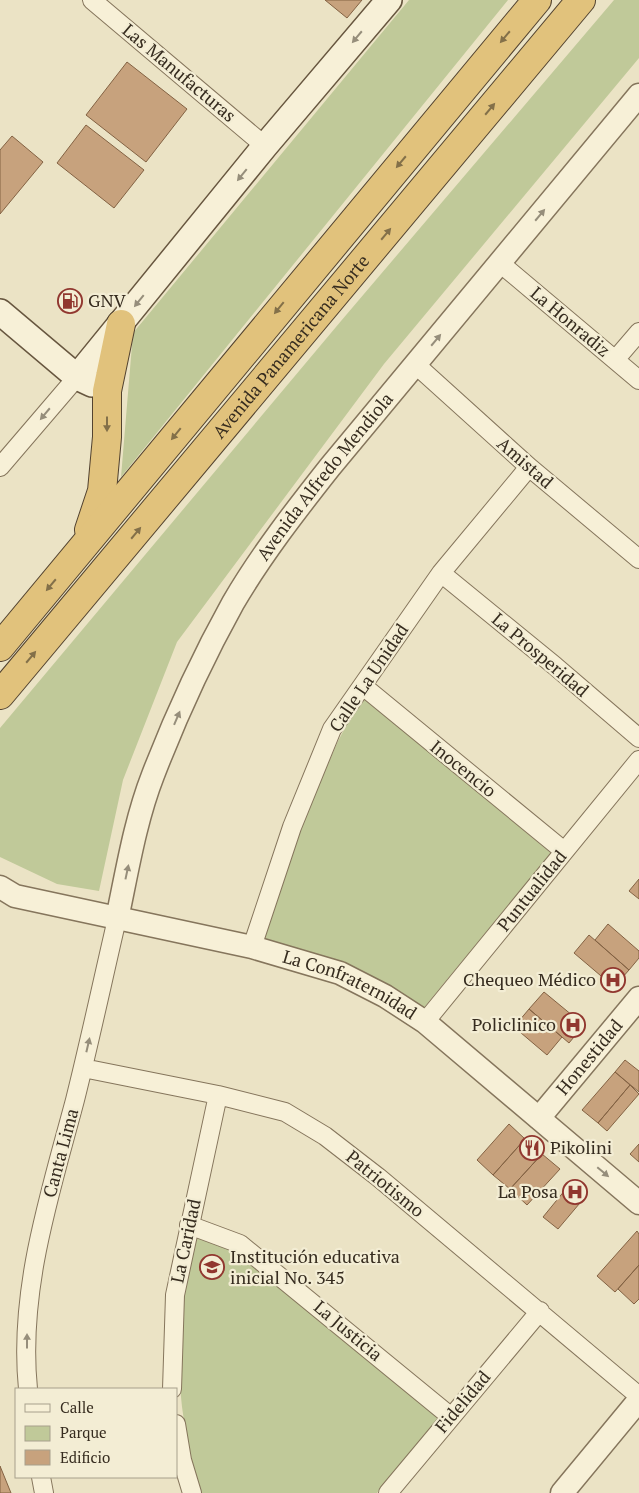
<svg xmlns="http://www.w3.org/2000/svg" width="639" height="1493" viewBox="0 0 639 1493" font-family="'PT Serif',serif">
<rect width="100%" height="100%" fill="#ebe3c5"/>
<!-- green -->
<path fill="#c0c999" d="M409 0H508L121 477 133 333Z
M614 0H639V58L384 364 177 642 123 780 99 891 57 884 0 857V728L341 321Z
M362 696 551 853 422 1010 263 940 298 833 338 741Z
M195 1236 238 1251 439 1418 377 1493H201C181 1431 174 1365 182 1300 184 1279 191 1257 195 1236Z"/>
<!-- building -->
<path fill="#c7a27d" stroke="#836243" d="M325 0H362L347 18Z
M127 62 187 109 146 162 86 115Z
M86 125 144 170 114 208 57 163Z
M12 136 43 162 0 214V150Z
M639 879V899L629 891Z
M608 924 639 951V958L629 970 595 940Z
M589 935 629 970 614 987 574 953Z
M544 992 584 1025 569 1043 529 1009Z
M529 1009 562 1037 547 1055 514 1027Z
M625 1060 639 1071V1092L615 1072Z
M615 1072 630 1085 598 1123 582 1110Z
M630 1085 639 1094 607 1131 598 1123Z
M509 1124 525 1139 493 1175 477 1160Z
M525 1139 542 1154 510 1189 493 1175Z
M639 1144V1162L630 1154Z
M542 1154 560 1169 527 1205 510 1189Z
M570 1184 585 1197 558 1229 543 1217Z
M637 1231 639 1234V1265L615 1292 597 1276Z
M639 1265V1299L634 1304 618 1289Z
M0 1466 11 1493H0Z"/>
<g fill="none" stroke-linecap="round" stroke-linejoin="round">
<defs>
<path id="minor" d="M92 0 265 146
M500 263 639 380
M615 360 639 332
M415 364 529 467 639 559
M0 467 77 377
M441 573 555 666 639 738
M363 686 564 851
M252 947 292 827 332 729 441 573 529 467
M425 1022 639 760
M83 1068 218 1095 285 1112 325 1136 378 1177 639 1396
M189 1225 240 1244 450 1416
M28 1389C18 1291 50 1194 75 1100 90 1040 103 979 117 919
M172 1389 175 1295 218 1095
M176 1424 182 1460 192 1493
M41 1477 44 1493
M388 1493 540 1311"/>
<g id="tertiary">
<path id="s1" d="M0 887 15 896 252 947 340 973 385 996 425 1022 639 1203"/>
<path id="s2" d="M117 919C127 872 135 821 153 775 175 718 203 657 233 603 261 555 296 510 330 467L639 95"/>
<path id="s3" d="M539 1118 639 998"/>
<path d="M562 1493 639 1400"/>
</g>
<path id="secondary" d="M0 312 77 377 92 384
M77 377 265 146 389 0"/>
<g id="trunk">
<path d="M89 530 102 491 107 437V391L121 324"/>
<path d="M0 647 537 0"/>
<path id="s4" d="M0 695 581 0"/>
</g>
</defs>
<!-- minor casing -->
<use href="#minor" stroke="#85755c" stroke-width="20"/>
<!-- tertiary casing -->
<use href="#tertiary" stroke="#85755c" stroke-width="25"/>
<!-- secondary casing -->
<use href="#secondary" stroke="#67563f" stroke-width="28"/>
<!-- trunk casing -->
<use href="#trunk" stroke="#534330" stroke-width="30"/>
<!-- minor -->
<use href="#minor" stroke="#f7f0d7" stroke-width="18"/>
<!-- tertiary -->
<use href="#tertiary" stroke="#f7f0d7" stroke-width="22"/>
<!-- secondary -->
<use href="#secondary" stroke="#f7f0d7" stroke-width="25"/>
<!-- trunk -->
<use href="#trunk" stroke="#e1c27c" stroke-width="28"/>
</g>
<!-- one-way arrows -->
<defs><path id="oneway-solid" d="M-6-.8H1V-3.2L6.5 0L1 3.2V.8H-6Z" transform="scale(1.25)"/></defs>
<g fill="#968e7b">
<use href="#oneway-solid" transform="translate(357 37) rotate(130)"/>
<use href="#oneway-solid" transform="translate(242 175) rotate(129)"/>
<use href="#oneway-solid" transform="translate(540 215) rotate(-50)"/>
<use href="#oneway-solid" transform="translate(139 301) rotate(129)"/>
<use href="#oneway-solid" transform="translate(436 340) rotate(-50)"/>
<use href="#oneway-solid" transform="translate(45 414) rotate(130)"/>
<use href="#oneway-solid" transform="translate(177 718) rotate(-67)"/>
<use href="#oneway-solid" transform="translate(127 872) rotate(-78)"/>
<use href="#oneway-solid" transform="translate(88 1045) rotate(-77)"/>
<use href="#oneway-solid" transform="translate(603 1172) rotate(40)"/>
<use href="#oneway-solid" transform="translate(27 1341) rotate(-90)"/>
</g>
<g fill="#837049">
<use href="#oneway-solid" transform="translate(505 37) rotate(130)"/>
<use href="#oneway-solid" transform="translate(490 109) rotate(-50)"/>
<use href="#oneway-solid" transform="translate(401 162) rotate(130)"/>
<use href="#oneway-solid" transform="translate(386 234) rotate(-50)"/>
<use href="#oneway-solid" transform="translate(279 308) rotate(129)"/>
<use href="#oneway-solid" transform="translate(107 424) rotate(90)"/>
<use href="#oneway-solid" transform="translate(176 434) rotate(129)"/>
<use href="#oneway-solid" transform="translate(136 533) rotate(-50)"/>
<use href="#oneway-solid" transform="translate(51 585) rotate(130)"/>
<use href="#oneway-solid" transform="translate(31 657) rotate(-50)"/>
</g>
<!-- icons -->
<defs>
<symbol id="fuel-ring" viewBox="-11 -11 22 22"><circle r="9.5" fill="#f3edd4" stroke="#91372f" stroke-width="1.5"/><path d="M-5.5-6h7V0h2V4h1.3V-2.5L3-4.5l.8-.8L6-3V5H2.5V1h-1V6h-7ZM-4.2-4.7v3.2H.2V-4.7Z" fill="#91372f"/></symbol>
<symbol id="hospital-ring" viewBox="-11 -11 22 22"><circle r="9.5" fill="#f3edd4" stroke="#91372f" stroke-width="1.5"/><path d="M-5-5h3v3.5h4V-5h3V5h-3V1.5h-4V5h-3Z" fill="#91372f"/></symbol>
<symbol id="restaurant-ring" viewBox="-11 -11 22 22"><circle r="9.5" fill="#f3edd4" stroke="#91372f" stroke-width="1.5"/><path d="M-5-6h1v4h1v-4h1v4h1v-4h1v5L-1.5 .5V6h-2V.5L-5-1ZM5-6V6H3V1.5H1.5Q1.5-4 5-6Z" fill="#91372f"/></symbol>
<symbol id="school-ring" viewBox="-11 -11 22 22"><circle r="9.5" fill="#f3edd4" stroke="#91372f" stroke-width="1.5"/><path d="M0-5L7-2L0 1L-7-2ZM-4 1L0 2.5L4 1V4Q0 6-4 4Z" fill="#91372f"/></symbol>
</defs>
<g fill-rule="evenodd">
<use href="#fuel-ring" x="56" y="287" width="28" height="28"/>
<use href="#hospital-ring" x="599" y="966" width="28" height="28"/>
<use href="#hospital-ring" x="559" y="1011" width="28" height="28"/>
<use href="#restaurant-ring" x="518" y="1134" width="28" height="28"/>
<use href="#hospital-ring" x="561" y="1178" width="28" height="28"/>
<use href="#school-ring" x="198" y="1253" width="28" height="28"/>
</g>
<g text-anchor="middle" stroke-width="4.5" stroke-linejoin="round" paint-order="stroke">
<!-- street labels -->
<g font-size="18" fill="#362c1f" stroke="#f3edd4">
<text transform="translate(179 73) rotate(40)" y="6">Las Manufacturas</text>
<text transform="translate(570 322) rotate(40)" y="6">La Honradiz</text>
<text dy="6" stroke="none"><textPath href="#s4" startOffset="454">Avenida Panamericana Norte</textPath></text>
<text transform="translate(525 463) rotate(41)" y="6">Amistad</text>
<text dy="6" stroke="none"><textPath href="#s2" startOffset="495">Avenida Alfredo Mendiola</textPath></text>
<text transform="translate(540 655) rotate(40)" y="6">La Prosperidad</text>
<text transform="translate(369 678) rotate(-56)" y="6">Calle La Unidad</text>
<text transform="translate(463 769) rotate(39)" y="6">Inocencio</text>
<text transform="translate(532 891) rotate(-51)" y="6">Puntualidad</text>
<text dy="6" stroke="none"><textPath href="#s1" startOffset="365">La Confraternidad</textPath></text>
<text dy="6" stroke="none"><textPath href="#s3" startOffset="79">Honestidad</textPath></text>
<text transform="translate(61 1153) rotate(-75)" y="6">Canta Lima</text>
<text transform="translate(385 1184) rotate(39)" y="6">Patriotismo</text>
<text transform="translate(186 1241) rotate(-78)" y="6">La Caridad</text>
<text transform="translate(348 1331) rotate(40)" y="6">La Justicia</text>
<text transform="translate(463 1402) rotate(-50)" y="6">Fidelidad</text>
</g>
<!-- poi labels -->
<g font-size="18" fill="#362c1f" stroke="#f3edd4" text-anchor="start">
<text x="88" y="307">GNV</text>
<text x="596" y="986" text-anchor="end">Chequeo Médico</text>
<text x="556" y="1031" text-anchor="end">Policlinico</text>
<text x="550" y="1154">Pikolini</text>
<text x="558" y="1198" text-anchor="end">La Posa</text>
<text x="230" y="1263">Institución educativa<tspan x="230" dy="21">inicial No. 345</tspan></text>
</g>
</g>
<!-- legend -->
<rect x="15" y="1388" width="162" height="90" fill="#f3edd4" stroke="#a7a08c"/>
<rect x="25" y="1404" width="25" height="8" fill="#f7f0d7" stroke="#a7a08c"/>
<text x="60" y="1413" font-size="15" fill="#362c1f">Calle</text>
<rect x="25" y="1426" width="25" height="15" fill="#c0c999" stroke="#a7a08c"/>
<text x="60" y="1438" font-size="15" fill="#362c1f">Parque</text>
<rect x="25" y="1450" width="25" height="15" fill="#c7a27d" stroke="#a7a08c"/>
<text x="60" y="1463" font-size="15" fill="#362c1f">Edificio</text>
</svg>
